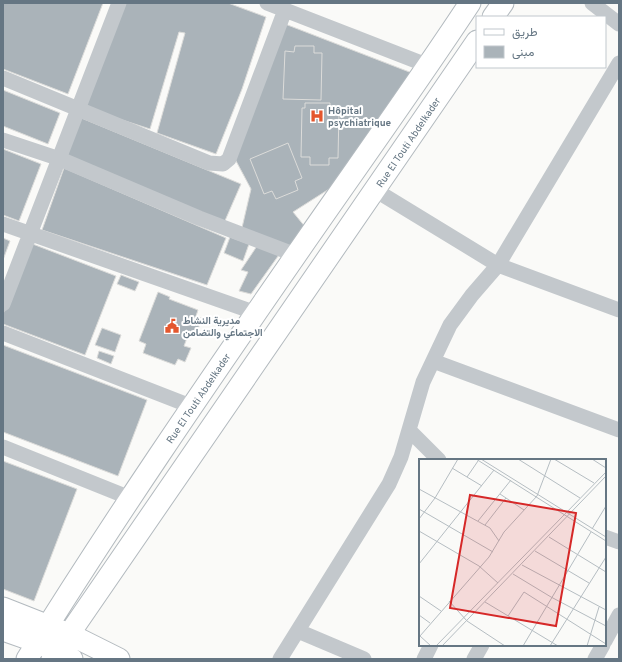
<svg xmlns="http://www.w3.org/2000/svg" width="622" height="662" viewBox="0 0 622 662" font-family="Overpass,Vazirmatn,sans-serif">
<rect width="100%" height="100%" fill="#fafaf8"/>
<!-- building -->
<path fill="#aab3b9" stroke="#dcdcda" d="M3 3H103L68 94 3 69Z
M122 3H228L266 17 242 89 216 154 157 133 185 33 179 32 150 129 82 107Z
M285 24 412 73 337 184 293 212 306 228 292 249 241 232 251 189 235 159Z
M295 46H314V53H322L321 100 283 99 285 51 294 52Z
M3 90 60 113 48 144 3 126Z
M305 103H330V111H339L338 158H329V165H310V157H301L302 108H305Z
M79 117 241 184 224 223 63 157Z
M288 143 302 178 295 181 298 190 276 199 272 191 264 194 250 159Z
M3 149 41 164 19 221 3 215Z
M64 168 226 238 207 285 42 230Z
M230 237 249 244 243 261 224 253Z
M3 238 10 241 3 260Z
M30 243 116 276 85 355 3 324V314Z
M259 243 281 252 251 294 239 291 248 272 241 270Z
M121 275 139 282 135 291 117 284Z
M158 292 170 297 169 299 198 310 196 316 202 318 196 335 189 333 184 346 191 348 185 362 178 359 175 365 143 353 146 344 139 341Z
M102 328 121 335 115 352 95 345Z
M3 345 147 400 118 476 3 432Z
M99 351 114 356 111 364 97 358Z
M3 461 77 489 34 601 3 589Z"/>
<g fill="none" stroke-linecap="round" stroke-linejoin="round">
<defs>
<path id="secondary" d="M493 17 503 3
M3 608 69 634 119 659
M3 630 37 642 72 659
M27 659C112 522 204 388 296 255 354 171 414 88 470 3
M52 659 477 41"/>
</defs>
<!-- secondary casing -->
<use href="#secondary" stroke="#b3babf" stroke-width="23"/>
<!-- street -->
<path stroke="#c3c8cc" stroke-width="15" d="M267 3 429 66
M592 3 619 24
M3 78 209 163 223 164 229 159 285 10
M3 140 60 159 199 218 296 255
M375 190 498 265 619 310
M3 224 256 313
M3 304 119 3
M3 333 193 407
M433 361 619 430
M409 430 439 460
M3 447 130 498
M605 537 619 542
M298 631 364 659
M605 641 619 615
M280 659 389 484 401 457 423 382 450 325 472 295 498 265 619 63
M424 659 431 645
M474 659 482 645
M595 659 603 645"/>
<!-- secondary -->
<use href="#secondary" stroke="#fff" stroke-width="21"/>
</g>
<!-- icons -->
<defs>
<symbol id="hospital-bare" viewBox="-9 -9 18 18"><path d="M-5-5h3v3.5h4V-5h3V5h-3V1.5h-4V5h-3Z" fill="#e4572e" stroke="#fff" stroke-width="2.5" paint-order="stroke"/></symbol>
<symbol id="civic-bare" viewBox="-9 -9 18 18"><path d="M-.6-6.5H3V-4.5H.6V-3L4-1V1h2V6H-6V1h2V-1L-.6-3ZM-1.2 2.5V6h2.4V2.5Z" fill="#e4572e" stroke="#fff" stroke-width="2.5" paint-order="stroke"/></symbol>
</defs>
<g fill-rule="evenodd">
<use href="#hospital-bare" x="307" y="106" width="20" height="20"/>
<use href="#civic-bare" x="162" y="316" width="20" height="20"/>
</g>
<g text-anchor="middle" stroke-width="4" stroke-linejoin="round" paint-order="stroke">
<!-- poi labels -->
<g font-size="10" font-weight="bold" fill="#657683" stroke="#fff" text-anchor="start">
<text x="328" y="114">Hôpital<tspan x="328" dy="12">psychiatrique</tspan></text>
<text x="183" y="324">مديرية النشاط<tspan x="183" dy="12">الاجتماعي والتضامن</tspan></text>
</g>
<!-- street labels -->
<g font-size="10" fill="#657683" stroke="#fff">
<text transform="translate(408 142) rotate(-56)" y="4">Rue El Touti Abdelkader</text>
<text transform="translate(198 398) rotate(-56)" y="4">Rue El Touti Abdelkader</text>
</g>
</g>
<!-- overview -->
<g transform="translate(419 459)">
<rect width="187" height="187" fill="#fafaf8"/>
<path fill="none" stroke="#b5bdc2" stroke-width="1" d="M57 0 187 82M62 0 187 78M99 0 161 39M135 0 175 24M173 0 187 9M59 2 48 18 63 27M33 9 48 18M0 30 71 69 80 82M81 35 105 51M0 50 74 93M0 60 16 39 39 0M59 62 92 21M66 66 87 39M173 70 187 47M0 72 60 107 79 124M130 78 187 113M116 92 170 124M0 105 75 11M103 106 187 151M94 115 132 138 187 167M0 137 22 152M30 142 48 162 86 187M66 143 139 187M0 156 11 164M89 157 105 133 187 185M12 187 1 177 70 98 85 73 118 37 132 0M17 187 187 13M23 187 187 17M104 187 172 73M131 187 187 98M168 187 180 148"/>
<path fill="#d62828" fill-opacity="0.15" stroke="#d62828" stroke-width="2" d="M51 36 157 54 137 167 31 149Z"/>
<rect width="187" height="187" fill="none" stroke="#657683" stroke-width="2"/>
</g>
<!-- border -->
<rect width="622" height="662" fill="none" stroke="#657683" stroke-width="8"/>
<!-- legend -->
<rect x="476" y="16" width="130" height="52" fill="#ffffff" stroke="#c1c8cd"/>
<rect x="484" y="29" width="20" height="6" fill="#ffffff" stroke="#c1c8cd"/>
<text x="512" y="36" font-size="12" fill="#657683">طريق</text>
<rect x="484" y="46" width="20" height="12" fill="#aab3b9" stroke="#c1c8cd"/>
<text x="512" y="56" font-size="12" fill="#657683">مبنى</text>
</svg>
